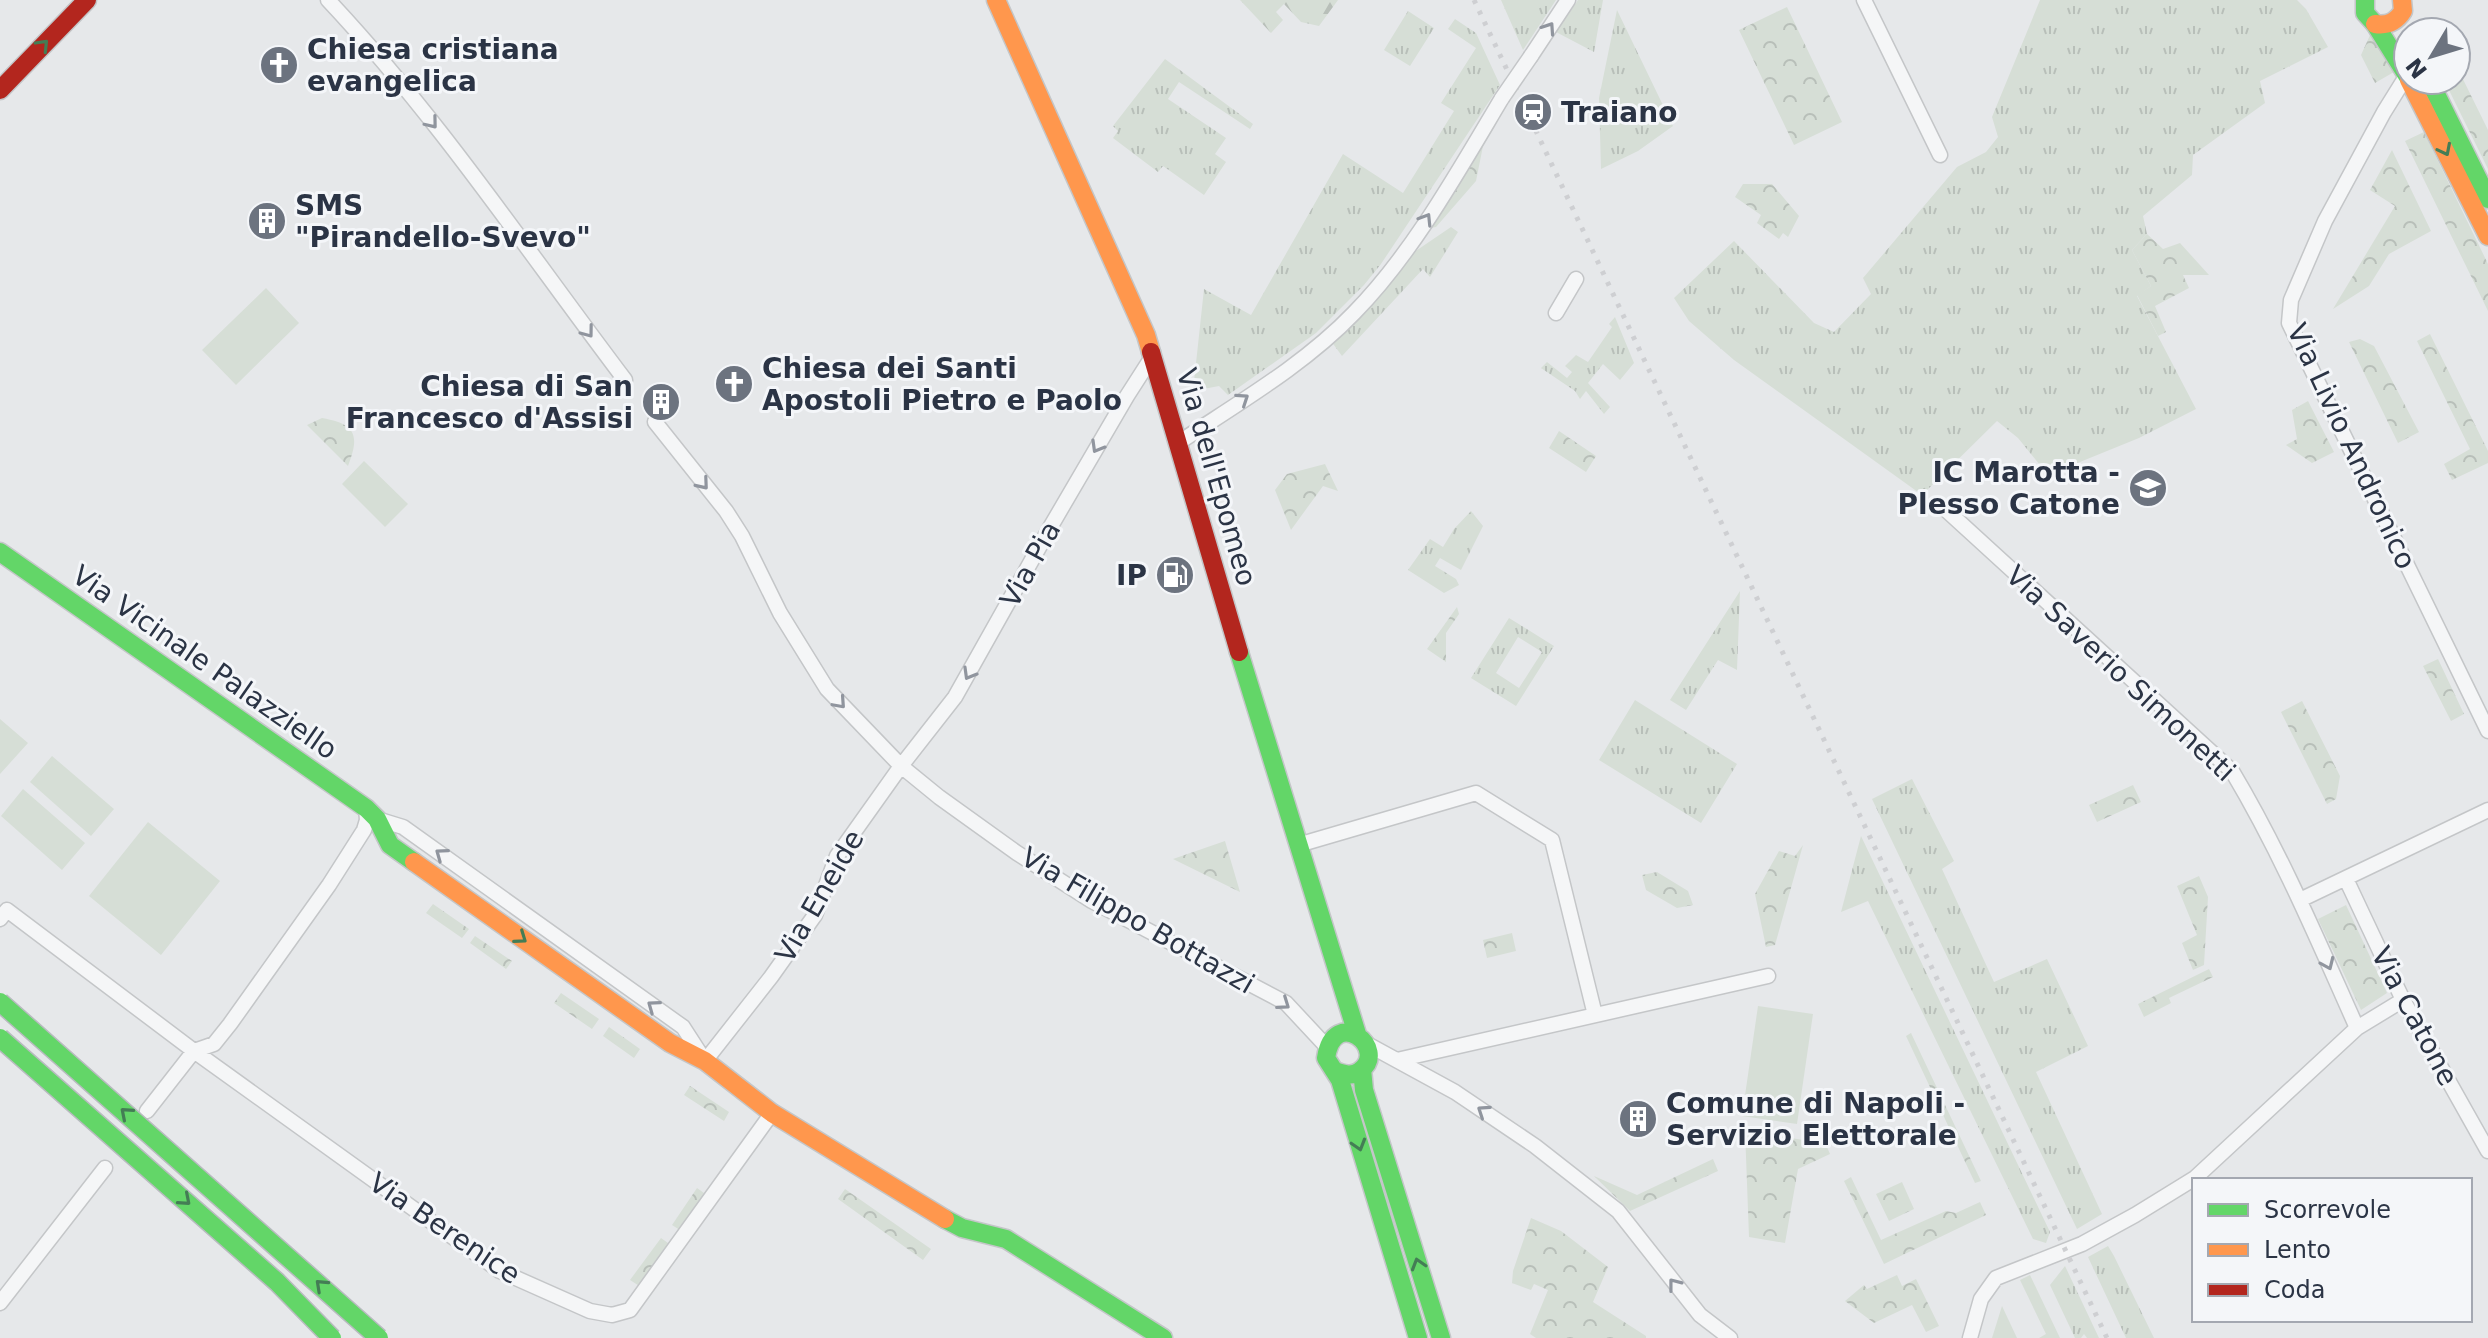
<svg xmlns="http://www.w3.org/2000/svg" width="2488" height="1338" viewBox="0 0 2488 1338" font-family="'DejaVu Sans',sans-serif">
<defs>
<pattern id="grass-tufts" width="24" height="20" patternUnits="userSpaceOnUse" patternTransform="scale(2)"><rect width="24" height="20" fill="#d6ded6"/><path d="M3 7l-1-3M5 7V3M7 7l1-3M15 17l-1-3M17 17v-4M19 17l1-3" fill="none" stroke="#b8bfb9"/></pattern>
<pattern id="forest-firs" width="22" height="20" patternUnits="userSpaceOnUse" patternTransform="scale(2)"><rect width="22" height="20" fill="#d6ded6"/><path d="M5 1l3.5 6h-7zM16 11l3.5 6h-7z" fill="#b8bfb9"/></pattern>
<pattern id="park-crowns" width="20" height="18" patternUnits="userSpaceOnUse" patternTransform="scale(2)"><rect width="20" height="18" fill="#d6ded6"/><path d="M2 6a3 3 0 1 1 6 0M12 15a3 3 0 1 1 6 0" fill="none" stroke="#b8bfb9"/></pattern>
</defs>
<rect width="100%" height="100%" fill="#e6e8ea"/>
<!-- grass -->
<path fill="url(#grass-tufts)" fill-rule="evenodd" d="M1501 0H1556L1523 50Z
M1578 0H1603L1594 52 1556 32Z
M2040 0H2297L2306 9 2328 47 2260 81 2265 103 2193 155 2192 175 2143 216 2147 234 2132 250 2151 286 2137 296 2196 409 2139 438 2048 475 2018 438 1997 421 1922 495 1734 360 1689 321 1674 298 1734 241 1814 323 1834 332 1871 294 1863 278 1957 167 1986 152 1998 137 1992 117Z
M1617 10 1673 126 1638 151 1601 169 1599 98Z
M1408 11 1434 28 1410 66 1384 50Z
M1455 19 1476 33 1500 85 1381 264 1364 285 1316 333 1228 395 1219 386 1193 391 1204 289 1251 315 1343 154 1403 193 1454 111 1441 103 1476 48 1448 29Z
M1165 59 1253 124 1250 129 1179 82 1168 99 1226 138 1215 154 1226 162 1204 195 1163 166 1158 172 1113 138 1118 131 1113 126Z
M1451 227 1458 232 1430 277 1423 269 1342 356 1331 341 1401 261Z
M1615 317 1634 363 1620 380 1603 364 1588 383 1610 407 1604 414 1586 391 1580 399 1575 391 1541 368 1547 362 1567 378 1572 372 1565 366 1576 355 1588 362 1612 327 1609 324Z
M1471 511 1483 526 1461 570 1440 558 1435 566 1456 579 1459 585 1444 593 1408 570 1430 539 1443 547 1454 529Z
M1740 591 1737 670 1718 660 1686 710 1670 700Z
M1509 618 1554 646 1516 706 1471 678ZM1518 637 1542 652 1519 688 1496 673Z
M1635 700 1737 764 1701 823 1599 760Z
M1912 779 1954 861 1942 869 1994 982 2047 959 2088 1046 2036 1072 2102 1214 2077 1229 1872 799Z
M1861 836 2050 1232 2046 1243 2033 1239 1868 901 1841 912Z
M2108 1246 2114 1256 2154 1338H2126L2088 1257Z
M2065 1266 2099 1338H2087L2084 1334 2081 1338H2075L2050 1285Z"/>
<!-- forest -->
<path fill="url(#forest-firs)" d="M1240 0H1338L1319 26 1301 22 1284 4 1276 12 1283 20 1271 33Z"/>
<!-- park -->
<path fill="url(#park-crowns)" d="M1787 7 1842 122 1794 145 1739 30Z
M2371 33 2394 72 2375 83 2361 55Z
M2456 65 2488 130V169L2444 80H2456Z
M2424 132 2488 264V311L2405 141Z
M1484 141 1476 181 1436 227 1425 229Z
M2392 150 2431 231 2389 254 2369 286 2333 309 2395 206 2370 190Z
M1743 184H1772L1799 216 1788 237 1783 233 1779 239 1757 223 1761 215 1735 197Z
M2147 234 2163 249 2180 243 2209 275H2183L2189 288 2155 306 2166 332 2158 336 2137 295 2151 286 2132 250Z
M2430 334 2488 451V463L2452 480 2444 464 2470 449 2417 341Z
M2360 339 2374 346 2419 432 2398 443 2349 342Z
M2308 401 2334 452 2312 463 2286 445 2297 439 2292 410Z
M322 418C356 424 360 435 348 466L307 425Z
M1559 431 1596 456 1586 472 1549 448Z
M1325 464 1338 491 1323 486 1291 530 1275 490 1287 474Z
M1457 607 1459 614 1446 633V662L1427 649Z
M2438 659 2464 714 2451 721 2423 666Z
M2302 701 2340 776 2336 799 2327 804 2281 712Z
M2133 785 2141 802 2097 822 2089 805Z
M1225 841 1240 892 1173 859Z
M1803 845 1775 945 1766 947 1755 894 1779 851 1795 856Z
M1657 872 1688 891 1693 905 1677 908 1646 890 1642 875Z
M2199 876 2208 897 2204 965 2193 970 2182 943 2197 935 2177 886Z
M433 904 469 929 462 938 426 913Z
M2346 905 2387 993 2361 1010 2318 919Z
M1512 933 1516 951 1487 958 1483 940Z
M475 936 512 961 506 969 470 943Z
M2209 969 2213 977 2169 998 2171 1003 2144 1017 2138 1004Z
M561 993 599 1019 592 1029 554 1003Z
M609 1027 640 1049 634 1058 603 1036Z
M1911 1033 1981 1181 1975 1183 1906 1036Z
M690 1086 729 1112 724 1121 684 1095Z
M1745 1130 1803 1140 1820 1131 1830 1154 1798 1169 1785 1243 1749 1237Z
M1713 1159 1718 1171 1630 1211 1594 1176 1637 1195Z
M1851 1177 1881 1240 1946 1211 1956 1213 1980 1202 1986 1215 1884 1264 1844 1181Z
M1902 1182 1914 1209 1889 1221 1876 1194Z
M697 1188 711 1198 686 1234 672 1225Z
M845 1189 931 1249 923 1260 838 1199Z
M1531 1218 1561 1231 1608 1267 1593 1302 1646 1336V1338H1536L1530 1334 1548 1290 1534 1284 1531 1290 1512 1283 1513 1271Z
M661 1238 675 1248 644 1289 630 1280Z
M1897 1275 1902 1286 1916 1279 1939 1326 1926 1332 1912 1305 1874 1323 1845 1301 1864 1285 1867 1289Z"/>
<!-- garden -->
<path fill="#d6ded6" d="M266 288 299 323 236 385 202 350Z
M364 461 408 504 385 527 342 484Z
M0 719 28 743 0 774Z
M52 756 114 809 91 836 30 782Z
M23 789 85 843 62 870 1 816Z
M148 822 220 881 161 955 89 896Z
M1758 1006 1813 1014 1797 1124 1742 1116Z
M2030 1275 2060 1338H2039L2046 1334 2020 1280Z
M2002 1306 2017 1338H1992Z"/>
<g fill="none" stroke-linecap="round" stroke-linejoin="round">
<defs>
<path id="street" d="M328 0C438 117 528 252 625 380
M1864 0 1940 155
M1531 56 1568 0
M2407 75 2384 112 2325 221 2291 300 2289 323 2488 731
M1556 313 1576 279
M655 422 726 511 742 536 780 613 827 689 901 766 939 797 1017 853 1092 901 1286 1003 1327 1047
M1178 443C1238 403 1304 365 1354 313 1413 253 1459 170 1502 98
M1944 508 2232 771C2281 853 2318 941 2357 1028
M377 819 403 827 683 1027 705 1061 771 977 815 915 837 856 901 766 955 697 1051 526 1127 396 1152 357
M1298 845 1476 793 1552 840 1595 1015
M2346 879 2403 1000 2488 1151
M2300 900 2488 810
M0 919 7 910 194 1051 500 1271 590 1311 612 1315 630 1310 772 1113
M1367 1044 1455 1092 1535 1146 1618 1211 1700 1315 1730 1338
M1397 1060 1768 976
M147 1111 194 1051 214 1044 230 1024 329 885 364 830 367 820 366 808
M0 1303 105 1168
M1970 1338 1981 1299 1996 1278 2082 1244 2135 1215 2195 1178 2357 1028 2403 1000"/>
<path id="fast" d="M2365 0V13L2375 24 2408 77
M2429 80 2488 199
M0 552 366 808 377 819 390 845 414 862
M1239 652 1357 1034
M1362 1069 1364 1090 1441 1338
M1335 1071C1343 1074 1352 1077 1360 1071 1390 1049 1334 1004 1326 1058L1340 1080 1418 1338
M945 1219 962 1228 1006 1239 1163 1338"/>
<path id="slow" d="M996 0 1146 335 1151 352
M2375 24C2388 26 2396 22 2403 11L2402 0
M2409 80 2488 236
M414 862 670 1043 705 1061 772 1113 945 1219"/>
<path id="jam" d="M0 90 87 0
M1151 352 1239 652"/>
</defs>
<!-- street casing -->
<use href="#street" stroke="#c4c6c8" stroke-width="17"/>
<!-- fast casing -->
<use href="#fast" stroke="#c4c6c8" stroke-width="21"/>
<!-- slow casing -->
<use href="#slow" stroke="#c4c6c8" stroke-width="21"/>
<!-- jam casing -->
<use href="#jam" stroke="#c4c6c8" stroke-width="21"/>
<!-- street -->
<use href="#street" stroke="#f5f6f7" stroke-width="14"/>
<!-- fast -->
<use href="#fast" stroke="#63d668" stroke-width="18"/>
<!-- slow -->
<use href="#slow" stroke="#ff974d" stroke-width="18"/>
<!-- jam -->
<use href="#jam" stroke="#b3261e" stroke-width="18"/>
<!-- rail -->
<path stroke="#cecfd2" stroke-width="5" stroke-dasharray="4 8" stroke-linecap="butt" d="M1474 0 2107 1338"/>
<defs>
<path id="street-bridge" d="M1502 98 1531 56"/>
<path id="fast-bridge" d="M0 1002 379 1338
M0 1038 277 1282 332 1338"/>
</defs>
<!-- street-bridge casing -->
<use href="#street-bridge" stroke="#c4c6c8" stroke-width="17" stroke-linecap="butt"/>
<!-- fast-bridge casing -->
<use href="#fast-bridge" stroke="#b8bbbf" stroke-width="21" stroke-linecap="butt"/>
<!-- street-bridge -->
<use href="#street-bridge" stroke="#f5f6f7" stroke-width="14"/>
<!-- fast-bridge -->
<use href="#fast-bridge" stroke="#63d668" stroke-width="18"/>
</g>
<!-- one-way arrows -->
<defs><path id="oneway-chevron" d="M-2-3.5L2.5 0L-2 3.5" fill="none" stroke-width="1.6" stroke-linecap="round" stroke-linejoin="round" transform="scale(2)"/></defs>
<g stroke="#90959e">
<use href="#oneway-chevron" transform="translate(1549 28) rotate(-56)"/>
<use href="#oneway-chevron" transform="translate(432 123) rotate(51)"/>
<use href="#oneway-chevron" transform="translate(1426 219) rotate(-58)"/>
<use href="#oneway-chevron" transform="translate(588 332) rotate(53)"/>
<use href="#oneway-chevron" transform="translate(1243 399) rotate(-34)"/>
<use href="#oneway-chevron" transform="translate(1097 447) rotate(120)"/>
<use href="#oneway-chevron" transform="translate(703 484) rotate(50)"/>
<use href="#oneway-chevron" transform="translate(969 674) rotate(120)"/>
<use href="#oneway-chevron" transform="translate(840 703) rotate(48)"/>
<use href="#oneway-chevron" transform="translate(441 854) rotate(-144)"/>
<use href="#oneway-chevron" transform="translate(2328 964) rotate(66)"/>
<use href="#oneway-chevron" transform="translate(1284 1004) rotate(35)"/>
<use href="#oneway-chevron" transform="translate(653 1006) rotate(-144)"/>
<use href="#oneway-chevron" transform="translate(1483 1111) rotate(-146)"/>
<use href="#oneway-chevron" transform="translate(1674 1284) rotate(-128)"/>
</g>
<g stroke="#447d55">
<use href="#oneway-chevron" transform="translate(43 45) rotate(-46)"/>
<use href="#oneway-chevron" transform="translate(2445 150) rotate(63)"/>
<use href="#oneway-chevron" transform="translate(521 938) rotate(35)"/>
<use href="#oneway-chevron" transform="translate(126 1113) rotate(-139)"/>
<use href="#oneway-chevron" transform="translate(1359 1145) rotate(73)"/>
<use href="#oneway-chevron" transform="translate(185 1200) rotate(41)"/>
<use href="#oneway-chevron" transform="translate(1418 1264) rotate(-107)"/>
<use href="#oneway-chevron" transform="translate(321 1285) rotate(-137)"/>
</g>
<!-- icons -->
<defs>
<symbol id="church-disc" viewBox="-11 -11 22 22"><circle r="9.5" fill="#6c737f" stroke="#f4f6f9"/><path d="M-1.2-6h2.4v3.5h3.3v2.4h-3.3V6h-2.4V-.1h-3.3v-2.4h3.3Z" fill="#fff"/></symbol>
<symbol id="station-disc" viewBox="-11 -11 22 22"><circle r="9.5" fill="#6c737f" stroke="#f4f6f9"/><path d="M-3-6H3Q5-6 5-4V2Q5 4 3 4L4.5 6H3L1.5 4h-3L-3 6H-4.5L-3 4Q-5 4-5 2V-4Q-5-6-3-6ZM-3.5-4v3h7v-3ZM-3.5 1v1.5H-2V1ZM2 1v1.5H3.5V1Z" fill="#fff"/></symbol>
<symbol id="building-disc" viewBox="-11 -11 22 22"><circle r="9.5" fill="#6c737f" stroke="#f4f6f9"/><path d="M-4-6H4V6H1V3H-1V6H-4ZM-2.5-4.3h1.7v1.8h-1.7ZM.8-4.3h1.7v1.8H.8ZM-2.5-1h1.7V.8h-1.7ZM.8-1h1.7V.8H.8Z" fill="#fff"/></symbol>
<symbol id="school-disc" viewBox="-11 -11 22 22"><circle r="9.5" fill="#6c737f" stroke="#f4f6f9"/><path d="M0-5L7-2L0 1L-7-2ZM-4 1L0 2.5L4 1V4Q0 6-4 4Z" fill="#fff"/></symbol>
<symbol id="fuel-disc" viewBox="-11 -11 22 22"><circle r="9.5" fill="#6c737f" stroke="#f4f6f9"/><path d="M-5.5-6h7V0h2V4h1.3V-2.5L3-4.5l.8-.8L6-3V5H2.5V1h-1V6h-7ZM-4.2-4.7v3.2H.2V-4.7Z" fill="#fff"/></symbol>
</defs>
<g fill-rule="evenodd">
<use href="#church-disc" x="257" y="43" width="44" height="44"/>
<use href="#station-disc" x="1511" y="90" width="44" height="44"/>
<use href="#building-disc" x="245" y="199" width="44" height="44"/>
<use href="#church-disc" x="712" y="362" width="44" height="44"/>
<use href="#building-disc" x="639" y="380" width="44" height="44"/>
<use href="#school-disc" x="2126" y="466" width="44" height="44"/>
<use href="#fuel-disc" x="1153" y="553" width="44" height="44"/>
<use href="#building-disc" x="1616" y="1097" width="44" height="44"/>
</g>
<g text-anchor="middle" stroke-width="6" stroke-linejoin="round" paint-order="stroke">
<!-- poi labels -->
<g font-size="28" font-weight="bold" fill="#2b3445" stroke="#f4f6f9" text-anchor="start">
<text x="307" y="59">Chiesa cristiana<tspan x="307" dy="32">evangelica</tspan></text>
<text x="1561" y="122">Traiano</text>
<text x="295" y="215">SMS<tspan x="295" dy="32">"Pirandello-Svevo"</tspan></text>
<text x="762" y="378">Chiesa dei Santi<tspan x="762" dy="32">Apostoli Pietro e Paolo</tspan></text>
<text x="633" y="396" text-anchor="end">Chiesa di San<tspan x="633" dy="32">Francesco d'Assisi</tspan></text>
<text x="2120" y="482" text-anchor="end">IC Marotta -<tspan x="2120" dy="32">Plesso Catone</tspan></text>
<text x="1147" y="585" text-anchor="end">IP</text>
<text x="1666" y="1113">Comune di Napoli -<tspan x="1666" dy="32">Servizio Elettorale</tspan></text>
</g>
<!-- street labels -->
<g font-size="28" fill="#2b3445" stroke="#f4f6f9">
<text transform="translate(2352 446) rotate(65)" y="10">Via Livio Andronico</text>
<text transform="translate(1217 477) rotate(74)" y="10">Via dell'Epomeo</text>
<text transform="translate(1030 564) rotate(-61)" y="10">Via Pia</text>
<text transform="translate(205 662) rotate(35)" y="10">Via Vicinale Palazziello</text>
<text transform="translate(2121 673) rotate(43)" y="10">Via Saverio Simonetti</text>
<text transform="translate(819 896) rotate(-60)" y="10">Via Eneide</text>
<text transform="translate(1138 920) rotate(30)" y="10">Via Filippo Bottazzi</text>
<text transform="translate(2415 1016) rotate(62)" y="10">Via Catone</text>
<text transform="translate(445 1228) rotate(34)" y="10">Via Berenice</text>
</g>
</g>
<!-- legend -->
<rect x="2192" y="1178" width="280" height="144" fill="#f4f6f9" stroke="#a4a8b1" stroke-width="2"/>
<rect x="2208" y="1204" width="40" height="12" fill="#63d668" stroke="#a4a8b1" stroke-width="2"/>
<text x="2264" y="1218" font-size="24" fill="#2b3445">Scorrevole</text>
<rect x="2208" y="1244" width="40" height="12" fill="#ff974d" stroke="#a4a8b1" stroke-width="2"/>
<text x="2264" y="1258" font-size="24" fill="#2b3445">Lento</text>
<rect x="2208" y="1284" width="40" height="12" fill="#b3261e" stroke="#a4a8b1" stroke-width="2"/>
<text x="2264" y="1298" font-size="24" fill="#2b3445">Coda</text>
<!-- north arrow -->
<g transform="translate(2432 56) rotate(232)"><circle r="38" fill="#f4f6f9" stroke="#a4a8b1" stroke-width="2"/>
<path d="M0-6L14 30L0 20L-14 30Z" fill="#6c737f"/>
<text y="-12" font-size="22" font-weight="bold" text-anchor="middle" fill="#2b3445">N</text>
</g>
</svg>
